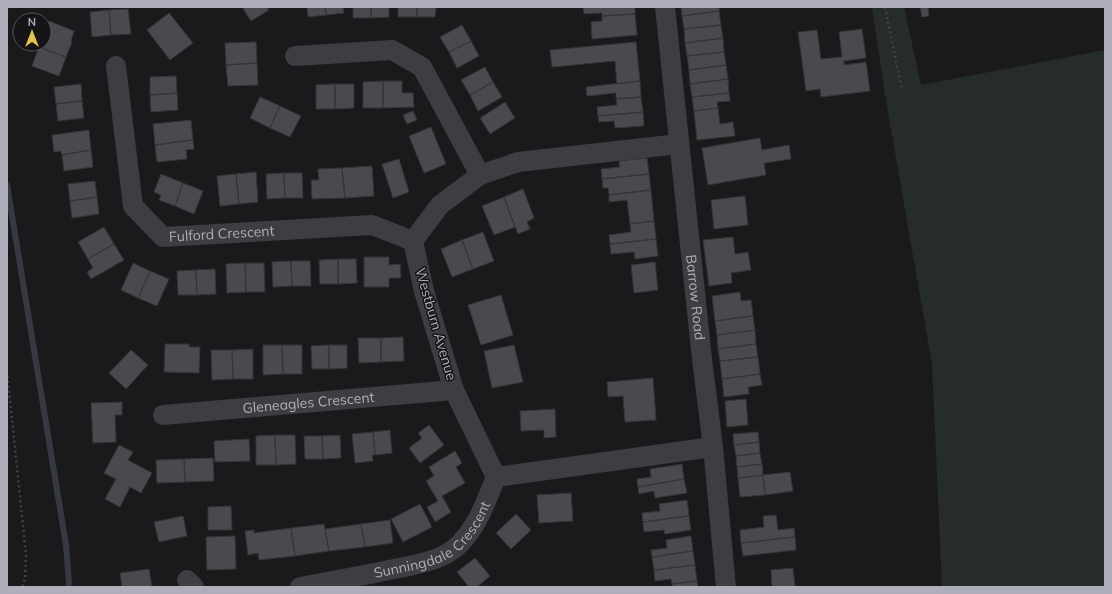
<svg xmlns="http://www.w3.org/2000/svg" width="1112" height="594" viewBox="0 0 1112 594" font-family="Mulish,sans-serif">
<rect width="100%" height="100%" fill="#1a1a1c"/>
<!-- green -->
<path fill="#262d28" d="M872 7H904L921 85 1105 50V587H942L932 364 886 101Z"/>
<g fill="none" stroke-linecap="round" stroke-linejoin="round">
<!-- stream -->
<path stroke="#353a42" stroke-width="6" d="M7 185 66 545 69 582 68 587"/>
</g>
<!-- building -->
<path fill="#494a4e" stroke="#353437" d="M242 7H267L269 10 251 21Z
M307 7H325L326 15 308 17Z
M325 7H343L344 13 326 15Z
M353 7H371V18H353Z
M371 7H389V17L371 18Z
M398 7H417V17H398Z
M417 7H436L435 17H417Z
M583 7H635V14L602 16V13L584 14Z
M681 7H719V11L682 16Z
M920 7H933L928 8 929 16 922 17Z
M128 9 131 34 111 35 109 10Z
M109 10 111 35 92 37 90 12Z
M719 11 721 25 684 29 682 16Z
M169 13 193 43 170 60 147 30Z
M635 14 637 35 592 39 591 22 602 21V16Z
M49 21 74 31 71 41 72 42 66 57 39 47 40 44H44V34Z
M462 25 471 41 449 52 440 37Z
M721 25 723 38 685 43 684 29Z
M862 29 866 58 844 61V65L866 62 870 91 821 97 820 89 806 91 798 32 817 30 821 59 842 57 839 32Z
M723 38 724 52 687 56 685 43Z
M471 41 479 56 457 68 449 52Z
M256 42 257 63 226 65 225 43Z
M636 42 640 81 617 84 615 61 552 67 550 50Z
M39 47 66 57 59 76 32 66Z
M724 52 726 65 689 70 687 56Z
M257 63 258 85 228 86 226 65Z
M726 65 728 79 690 84 689 70Z
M485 67 493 82 470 95 461 80Z
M176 76 177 93 150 95V77Z
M728 79 729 93 692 97 690 84Z
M383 81H402V93H413L414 107 383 108Z
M383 81V108H363V82Z
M640 81 641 97 616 99V93L587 96 586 87Z
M493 82 502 97 478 111 470 95Z
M81 84 82 101 56 104 54 87Z
M335 84V109H316V85Z
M335 84H354V108L335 109Z
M177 93 178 110 151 112 150 95Z
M729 93 730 101 717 102 718 108 694 111 692 97Z
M260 97 280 106 270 128 250 118Z
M641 97 643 112 598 116 597 107 617 105 616 99Z
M82 101 84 118 58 121 56 104Z
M505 102 515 118 490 134 480 118Z
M280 106 301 116 290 137 270 128Z
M718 108 720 124 733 122 735 136 697 140 694 111Z
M413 111 417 120 407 124 403 115Z
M643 112 644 126 615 128 614 121 599 122 598 116Z
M191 120 193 140 155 145 153 124Z
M431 127 446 164 424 173 409 136Z
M89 130 91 150 62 155 61 151 54 152 52 135Z
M760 138 762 150 789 145 791 159 764 163 766 175 708 185 702 148Z
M193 140 194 149 186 150 187 159 157 162 155 145Z
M91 150 93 167 64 171 62 155Z
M647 158 649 174 602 179 601 169 620 167 619 161Z
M399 159 409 192 393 198 382 164Z
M372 166 374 196 345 198 342 168Z
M342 168 345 198 312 199 311 180H319L318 169Z
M256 172 258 202 239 204 236 174Z
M284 173H302L303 198H285Z
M284 173 285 198 267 199 266 174Z
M161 174 183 183 175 206 159 200 161 195 154 192Z
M236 174 239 204 220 206 217 176Z
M649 174 651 190 609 195 608 188H603L602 179Z
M95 181 97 197 70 201 68 184Z
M183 183 203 191 194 214 175 206Z
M523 189 534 218 527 222 530 229 518 234 504 197Z
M651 190 654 221 630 224 627 200 609 202V195Z
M745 196 748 225 714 229 711 200Z
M97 197 99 214 72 218 70 201Z
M504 197 515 227 494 235 482 206Z
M654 221 656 239 610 244 609 235 631 232 630 224Z
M104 227 114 244 88 259 78 242Z
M483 232 494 261 473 269 462 240Z
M733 237 735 254 748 252 751 270 731 273 732 283 709 286 703 240Z
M656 239 658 256 635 259 634 252 611 254 610 244Z
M462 240 473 269 452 277 441 249Z
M114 244 124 260 91 279 87 272 93 268 88 259Z
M364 257H389V265L400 264 401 278H389V287H364Z
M338 259H356L357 283 338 284Z
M338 259V284H320L319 260Z
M291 261 292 286 273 287 272 262Z
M291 261H310L311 286H292Z
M655 262 658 290 634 293 631 265Z
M133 263 150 271 138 298 121 290Z
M245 263 246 292 227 293 226 264Z
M245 263H264L265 292H246Z
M215 269 216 294 197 295 196 270Z
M196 270 197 295H178L177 271Z
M150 271 169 279 157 306 138 298Z
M740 292 741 301 751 300 753 316 715 321 712 296Z
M501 295 513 335 481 345 468 305Z
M753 316 755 330 717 335 715 321Z
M755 330 756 344 718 349 717 335Z
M403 337 404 361 381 362V338Z
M358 338H381V362L359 363Z
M165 344H189V347H200L199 373 164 372Z
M756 344 758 357 720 361 718 349Z
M263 345H282L283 374 263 375Z
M282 345H302V374H283Z
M329 345V369H312L311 346Z
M329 345H347V368L329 369Z
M514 345 523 382 492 388 484 351Z
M253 349V379H233L232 350Z
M131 350 148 365 126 389 109 373Z
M211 350H232L233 379 212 380Z
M758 357 760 374 722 379 720 361Z
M760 374 762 385 748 387 749 394 724 397 722 379Z
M653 378 656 420 625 422 623 396 608 397 607 382Z
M746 399 748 425 727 427 725 401Z
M122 402V415H115L116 442 93 443 91 403Z
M555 409 556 437 544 438V430L521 431 520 411Z
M429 425 444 445 420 463 409 448 422 438 418 433Z
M390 430 392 453 375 455 373 432Z
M373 432 375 455H372L373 461 355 463 352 434Z
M758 432 759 442 734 445 733 434Z
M275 435 276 465H256V436Z
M275 435H295L296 464 276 465Z
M340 435 341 458 323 459 322 436Z
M304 436H322L323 459H305Z
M249 439 250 461 215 462 214 441Z
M759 442 760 453 736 456 734 445Z
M119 445 133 452 128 460 152 473 141 493 130 487 120 507 105 499 116 479 104 473Z
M455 451 462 463 456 467 465 483 442 496 451 512 435 522 427 507 438 501 426 481 434 476 429 467Z
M760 453 762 464 737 467 736 456Z
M213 458 214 481 185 482 184 459Z
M184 459 185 482 157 483 156 460Z
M682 464 684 479 638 487 637 479 651 477 650 469Z
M762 464 763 475 738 478 737 467Z
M790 472 793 491 765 495 763 475Z
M763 475 765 495 740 497 738 478Z
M684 479 687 493 655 498 654 491 639 494 638 487Z
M571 493 573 521 539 523 537 495Z
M687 500 689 516 643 522 642 513 660 511 659 504Z
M420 504 432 527 403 542 391 519Z
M231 506 232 530H208V507Z
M516 514 531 530 511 549 496 533Z
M776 515 778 530 794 528 795 537 741 543 740 530 764 527 763 516Z
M183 516 187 536 159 542 154 522Z
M689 516 691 530 665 534 664 530 644 532 643 522Z
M390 520 393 543 365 547 361 524Z
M324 524 329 551 295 556 291 528Z
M361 524 365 547 329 551 325 529Z
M291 528 295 556 259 560 258 553 248 555 245 531 254 530V533Z
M235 536 236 569 207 570 206 537Z
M691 536 693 551 652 557 651 550 667 548 666 540Z
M795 537 796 550 743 556 741 543Z
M693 551 695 565 654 570 652 557Z
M475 558 490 576 477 587H469L457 572Z
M695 565 697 581 672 584 671 579 655 581 654 570Z
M793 568 795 587H772L771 570Z
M149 569 152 587H122L120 573Z
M697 581 698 587H672V584Z"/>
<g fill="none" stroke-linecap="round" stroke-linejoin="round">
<!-- path -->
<path stroke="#414247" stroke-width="2.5" stroke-dasharray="2 3" stroke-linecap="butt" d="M885 7 902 90
M7 371 26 555 25 579 22 587"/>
<!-- minor -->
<g stroke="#3d3d42" stroke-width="20">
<path id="s1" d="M665 7 702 359 713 447 726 587"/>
<path d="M295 56 392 50 422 67 480 175"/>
<path id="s2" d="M116 66 133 206 163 237 372 225 413 241"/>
<path id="s3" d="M163 415 454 390"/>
<path d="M496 477 454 390 424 291 413 241 440 205 480 175 518 162 679 144"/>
<path d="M496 477 713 447"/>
<path d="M187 580 194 587"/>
<path id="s4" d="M300 587C333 581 366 575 399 568 413 565 427 563 440 557 449 553 458 547 464 539 480 521 487 498 496 477"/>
</g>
</g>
<g text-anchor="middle" stroke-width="3" stroke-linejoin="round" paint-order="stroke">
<!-- street labels -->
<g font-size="14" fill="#aeafba" stroke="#151517">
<text dy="5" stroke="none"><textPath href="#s2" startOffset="243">Fulford Crescent</textPath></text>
<text dy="5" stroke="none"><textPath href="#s1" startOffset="292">Barrow Road</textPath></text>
<text transform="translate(436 324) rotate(74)" y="5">Westburn Avenue</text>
<text dy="5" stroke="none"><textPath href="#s3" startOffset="146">Gleneagles Crescent</textPath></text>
<text dy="5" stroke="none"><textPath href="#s4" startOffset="146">Sunningdale Crescent</textPath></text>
</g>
</g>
<!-- border -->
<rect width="1112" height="594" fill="none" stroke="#aeafba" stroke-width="16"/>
<!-- north arrow -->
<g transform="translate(32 32)"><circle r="19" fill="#151517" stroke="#525358"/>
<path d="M0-3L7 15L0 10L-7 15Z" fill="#dec44f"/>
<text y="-6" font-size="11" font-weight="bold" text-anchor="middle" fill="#aeafba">N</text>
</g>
</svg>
